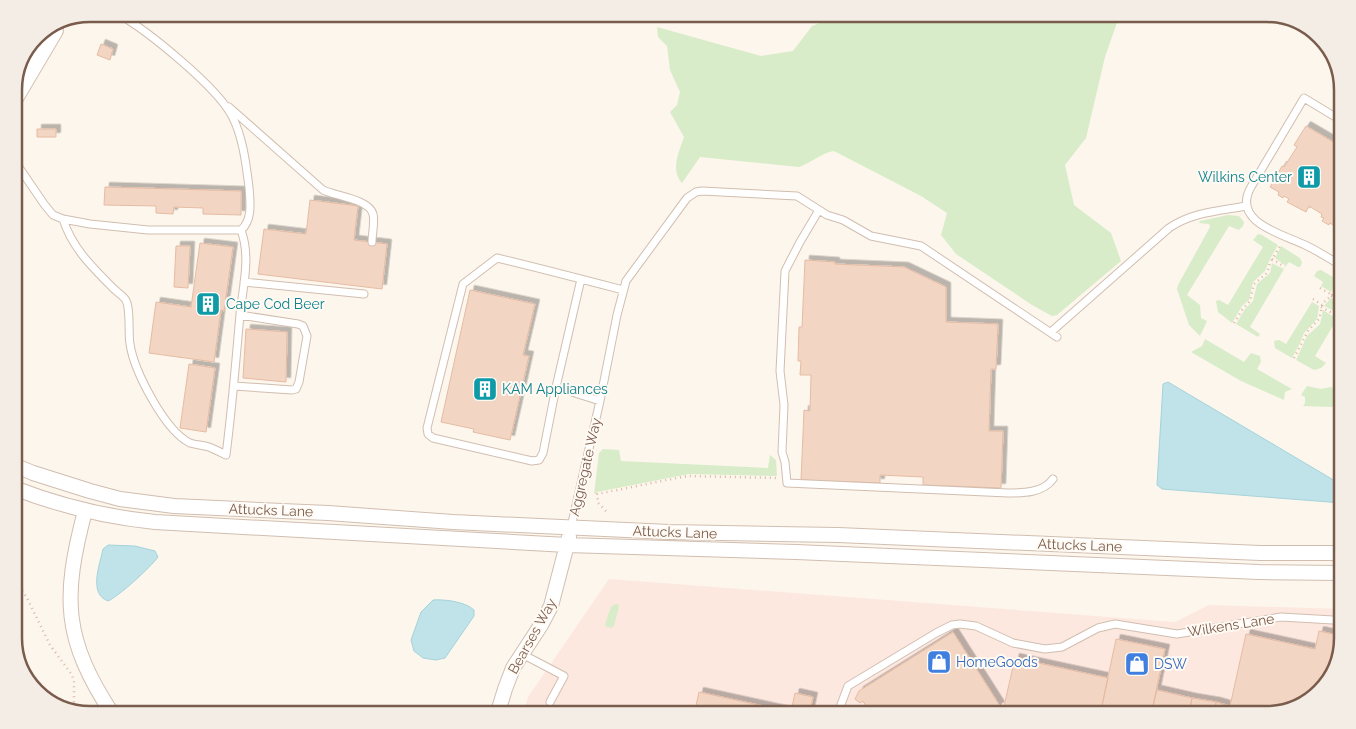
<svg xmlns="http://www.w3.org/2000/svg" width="1356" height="729" viewBox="0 0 1356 729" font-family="Raleway,sans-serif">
<defs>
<filter id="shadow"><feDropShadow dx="4.5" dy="-4.5" stdDeviation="0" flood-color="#0004"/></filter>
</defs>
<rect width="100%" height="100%" fill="#fdf6ec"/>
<!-- commercial -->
<path fill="#fde8e0" d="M609 579 1175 622 1209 605 1342 609V638L1334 672 1308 702 1265 715H523L528 697Z"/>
<!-- green -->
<path fill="#d8ecc9" d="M843 14H1120L1105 57 1086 138 1065 165 1074 205 1111 233 1121 261 1057 315 1052 316 1032 305 956 254 941 235 947 213 921 196 834 151C821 153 811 163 799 167L700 157 682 183C670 170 679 152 684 137L670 112 677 105 680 92 670 70 667 46 658 37 657 27 761 56 793 51 812 26Z
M1228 215 1239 216 1244 222 1243 226 1239 230 1229 226 1187 295 1200 305 1201 318 1207 321 1200 336 1189 325 1177 289 1178 285 1210 227 1209 224 1199 223 1200 221Z
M1258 234 1262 235 1278 245 1270 259 1265 271 1253 282 1249 300 1242 306 1232 323 1218 312 1216 301 1219 300 1228 305 1263 247 1253 240Z
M1281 246 1300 258 1302 263 1300 267H1298L1289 262 1286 266 1275 258Z
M1272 263 1284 269 1250 327 1260 334 1258 337 1236 324 1245 309 1253 301 1257 284 1270 273Z
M1321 270 1338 280 1331 292 1321 286 1323 282 1314 276 1317 271Z
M1331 298 1342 305V310L1340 314 1324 306Z
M1312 302 1319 306 1317 319 1304 333 1300 343 1292 358 1275 348 1274 341 1279 340 1286 344Z
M1323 310 1337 319 1315 356 1326 363 1321 368 1314 370 1296 360 1307 336 1320 324Z
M1205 339 1244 362 1251 353 1260 356 1261 362 1257 369 1292 389 1285 392 1284 400 1241 381 1191 352 1202 346Z
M1307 386 1321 389 1331 387 1340 392 1342 389V402L1332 407 1303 406 1305 403V397L1301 395Z
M603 449 619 450 621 461 768 468 770 455 776 460 777 476 689 474 597 492 594 494 599 453Z
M615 604H618L619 607 614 626 612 628 606 627 605 624 611 607Z"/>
<!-- water -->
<path fill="#bfe3e8" stroke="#a5d3da" d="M1168 382 1342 485V503L1162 489 1157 485 1163 384Z
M108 545 135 546 155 551 158 557C151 567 118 597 108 601 88 594 100 564 103 549Z
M433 600C445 599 466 602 474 610V616L445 658 436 660 423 658 414 651 411 640 421 612Z"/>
<!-- building -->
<path fill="#f3d5c3" stroke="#e6bba3" filter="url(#shadow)" d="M101 44 113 49 110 60 97 55Z
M1306 126 1342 147V230L1330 223 1329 225 1322 221 1324 218 1321 217 1322 214 1309 206 1306 212 1287 202 1289 199 1284 196 1283 198 1278 195 1279 192 1270 187 1282 166 1284 167 1297 147 1294 145Z
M37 129H56V137H37Z
M105 187 241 191V215L203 214V208L174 207 173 214 156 213V206L104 205Z
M310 200 358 206 354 240 387 244 382 289 258 274 264 229 306 234Z
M200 243 233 247 224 311 221 310 214 362 149 353 156 302 191 307Z
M176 246H190L188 288 174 287Z
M805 260 835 262V264L904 267 946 287V322L998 324 996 369H991L989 431H1003L1001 488 923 485V477L880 475V483L801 480 804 410 810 411 811 375H800L801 361H798L799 327H802Z
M470 290 535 304 523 355 529 356 510 440 473 432 474 429 441 422Z
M246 329 287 332 286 382 243 378Z
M189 364 215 368 206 432 180 428Z
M1319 631 1342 636V638L1334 672 1308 702 1265 715H1228L1246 634 1315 649Z
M953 632 1000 706 996 708 1000 714 998 715H871L863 701 860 703 855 699 859 691Z
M1116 639 1165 649 1151 715H1100Z
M1015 658 1108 678 1100 715H1002Z
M1157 690 1192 698 1189 715H1151Z
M699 692 791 712 795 693 813 697 809 715H694Z
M1192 698 1216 702 1214 715H1189Z
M1216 702 1230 706 1228 715H1214Z"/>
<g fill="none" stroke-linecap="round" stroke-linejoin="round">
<defs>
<path id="lane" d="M118 14C147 30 217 87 232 116 243 137 246 164 249 187 250 201 253 220 241 230 251 257 243 286 240 314 236 361 232 408 226 455 220 452 214 449 209 447 203 445 196 445 190 443 165 431 134 371 130 344 128 334 131 306 125 299 122 295 117 292 114 289 93 268 72 248 63 219L90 224 148 230H241
M229 107 323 190C335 196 369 199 373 214 375 222 372 234 372 242
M1342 121 1304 98 1251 187C1231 222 1282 234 1305 245 1318 251 1330 259 1342 266
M14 160 44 204 53 215 63 219
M819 210 800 242 785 271 780 371 784 405 782 452 785 462 787 483 1008 493C1023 493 1043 493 1053 479
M581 279 556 387 543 453 539 460 532 461 433 438 428 434 427 428 463 284 497 258C539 268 581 279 623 290
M14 282 18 295 14 343
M244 282 364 294
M1051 332 1169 228C1192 212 1219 211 1246 206
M234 386 292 390 296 389 299 382 307 336 303 326 298 324 240 315
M556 387 600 401
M571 527 600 401 617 315 626 281 687 198 696 192 702 191 797 196 827 215 843 220 871 236 921 246 1057 337
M522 654 564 676 550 702
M837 715 848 686 936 633 952 625 960 624 976 626 1013 643 1045 649 1062 647 1098 628 1115 624 1177 634 1281 617 1333 620 1342 622"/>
<path id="street" d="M14 465 33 473 90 491 120 499 174 506 328 513 453 522 669 532 838 535 1260 553H1342
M14 488C60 506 106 517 155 522L567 545 796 552 1259 572 1342 573
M85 511C62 598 63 639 113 715
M497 715 505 689 513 668 541 625 551 606 569 537"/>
<path id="secondary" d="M14 96 53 30"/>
</defs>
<!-- lane casing -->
<use href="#lane" stroke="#d1beb0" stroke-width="9"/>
<!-- street casing -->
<use href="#street" stroke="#d1beb0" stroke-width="16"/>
<!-- secondary casing -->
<use href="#secondary" stroke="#d6c0b0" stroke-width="22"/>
<!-- path -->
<path stroke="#d9b8a5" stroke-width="2.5" stroke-dasharray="1 4" stroke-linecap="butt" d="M1272 259 1285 267
M1320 288 1332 295
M1331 296 1342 302
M1313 299 1322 305
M1321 307 1338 316
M1234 323 1242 310 1250 301 1254 284 1267 273 1270 263 1280 246
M1294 358 1308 331 1319 319 1323 303 1331 296 1340 281
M606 511 598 503 597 494 687 476 778 478
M14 578 27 598 50 645 72 675 74 682V705L77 712"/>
<!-- lane -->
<use href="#lane" stroke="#fff" stroke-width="7"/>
<!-- street -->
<use href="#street" stroke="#fff" stroke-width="14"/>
<!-- secondary -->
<use href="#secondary" stroke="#fff" stroke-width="20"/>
</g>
<!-- icons -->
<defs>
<symbol id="building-square" viewBox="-11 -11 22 22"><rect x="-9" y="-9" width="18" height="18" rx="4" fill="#0f9aa8" stroke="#fffaf3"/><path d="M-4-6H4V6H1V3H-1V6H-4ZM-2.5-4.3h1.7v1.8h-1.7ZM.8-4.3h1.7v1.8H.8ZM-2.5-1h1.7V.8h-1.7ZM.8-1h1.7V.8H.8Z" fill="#fff"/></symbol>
<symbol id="shop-square" viewBox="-11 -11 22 22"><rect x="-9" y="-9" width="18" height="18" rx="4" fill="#3f7fe0" stroke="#fffaf3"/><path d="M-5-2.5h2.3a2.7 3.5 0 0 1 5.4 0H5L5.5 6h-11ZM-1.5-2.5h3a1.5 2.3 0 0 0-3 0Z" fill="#fff"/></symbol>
</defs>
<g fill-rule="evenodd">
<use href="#building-square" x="1295" y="163" width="28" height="28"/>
<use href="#building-square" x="194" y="290" width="28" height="28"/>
<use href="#building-square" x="471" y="375" width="28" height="28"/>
<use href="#shop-square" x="925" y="648" width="28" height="28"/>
<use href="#shop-square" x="1123" y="650" width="28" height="28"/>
</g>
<g text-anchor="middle" stroke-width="4" stroke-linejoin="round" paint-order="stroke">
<!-- culture labels -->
<g font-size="14" fill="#0d838f" stroke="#fffaf3" text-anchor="start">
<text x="1292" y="182" text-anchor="end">Wilkins Center</text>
<text x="226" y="309">Cape Cod Beer</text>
<text x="502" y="394">KAM Appliances</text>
</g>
<!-- street labels -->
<g font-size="14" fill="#7a5c4d" stroke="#fffaf3">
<text transform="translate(585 467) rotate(-77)" y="5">Aggregate Way</text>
<text transform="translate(271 510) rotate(2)" y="5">Attucks Lane</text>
<text transform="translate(675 532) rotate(2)" y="5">Attucks Lane</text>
<text transform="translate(1080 545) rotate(2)" y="5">Attucks Lane</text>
<text transform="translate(1231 625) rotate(-9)" y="5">Wilkens Lane</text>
<text transform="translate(532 636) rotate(-61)" y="5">Bearses Way</text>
</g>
<!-- shop labels -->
<g font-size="14" fill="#366cbe" stroke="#fffaf3" text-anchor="start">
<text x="956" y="667">HomeGoods</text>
<text x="1154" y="669">DSW</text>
</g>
</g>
<!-- crop -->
<path d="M0 0H1356V729H0ZM90 22H1266A68 68 0 0 1 1334 90V638A68 68 0 0 1 1266 706H90A68 68 0 0 1 22 638V90A68 68 0 0 1 90 22Z" fill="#f4ede6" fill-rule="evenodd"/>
<path fill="none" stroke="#7a5c4d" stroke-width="2.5" d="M90 22H1266A68 68 0 0 1 1334 90V638A68 68 0 0 1 1266 706H90A68 68 0 0 1 22 638V90A68 68 0 0 1 90 22Z"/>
</svg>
